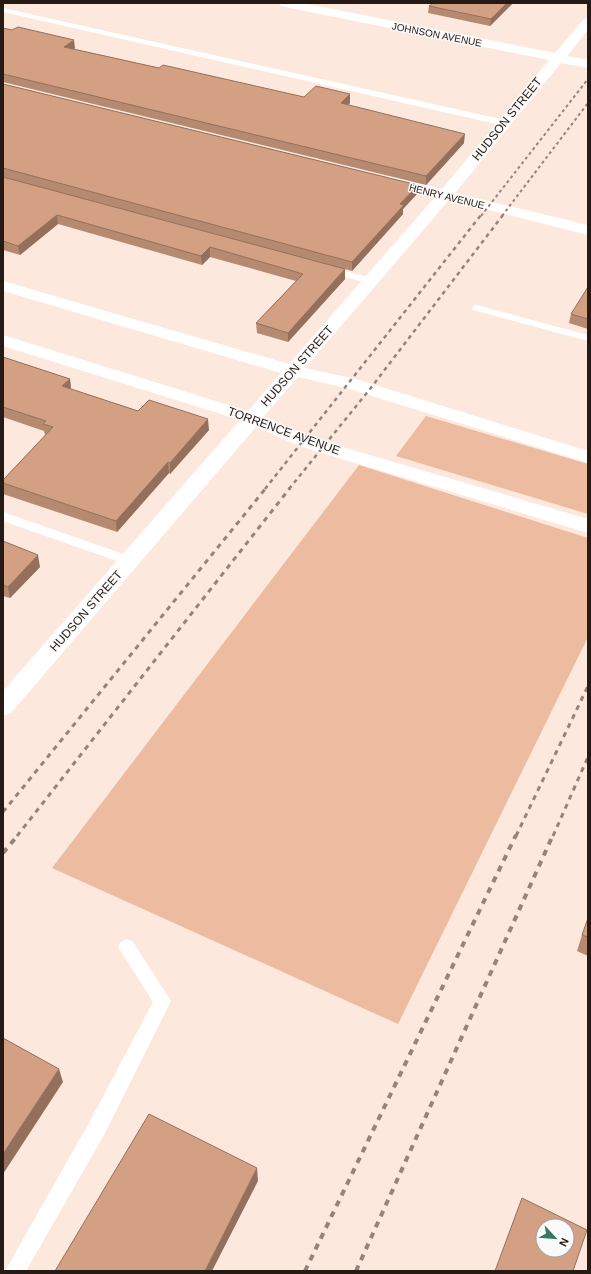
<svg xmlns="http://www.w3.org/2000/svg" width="591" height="1274" viewBox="0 0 591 1274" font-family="Helvetica,sans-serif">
<rect width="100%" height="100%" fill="#fde8dd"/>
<!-- green -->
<path fill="#edbba0" d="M426 416 588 464V514L396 456Z
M359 465 588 538V637L398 1024 52 868Z"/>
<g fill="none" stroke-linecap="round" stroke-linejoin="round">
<!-- service -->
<path fill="#fff" fill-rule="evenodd" d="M3 8 505 120 510 123 505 126 3 12Z
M327 266 375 279 376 281 371 284 323 271 322 269Z
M477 305 588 335V341L473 310 472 308 473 306Z
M3 512 135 558 137 561 135 564 130 566 125 564 3 521Z
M127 939 133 942 171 1001 104 1135 26 1271H5L90 1121 153 1002 118 947 121 942Z"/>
<!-- minor -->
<path fill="#fff" fill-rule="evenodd" d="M279 3H303L555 53 584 19 588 18V30L567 56 588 60V68L561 63 455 193 588 225V235L449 200 305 368 356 379 588 451V463L346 388 298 377 264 416 311 437 329 443 588 519V533L315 451 297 445 256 427 11 713 3 716V691L240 420 3 346V335L248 411 281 373 3 291V281L289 364 435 197 384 184 381 181 384 178 389 176 442 189 549 60 285 7 281 6Z"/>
<!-- rail-far3 -->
<path stroke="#94847b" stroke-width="2" stroke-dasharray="3 3" stroke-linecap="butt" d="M481 216 588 79
M502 216 588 103"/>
<!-- rail-far2 -->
<path stroke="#94847b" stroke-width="2.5" stroke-dasharray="4 4" stroke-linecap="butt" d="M265 489 481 215
M289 489 370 389 503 215"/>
<!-- rail-far1 -->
<path stroke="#94847b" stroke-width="3" stroke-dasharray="5 5" stroke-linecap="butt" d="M3 812 266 488
M17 836 290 488
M516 836 588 686
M553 836 588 757"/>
<!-- rail -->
<path stroke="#94847b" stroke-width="4" stroke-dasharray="6 6" stroke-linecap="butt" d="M3 853 18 835
M305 1271 516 835
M356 1271 553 835"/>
</g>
<!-- wall -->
<path fill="#b68a71" d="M513 3 490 26 428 13 429 6Z
M3 28 75 48 74 49 159 68 304 97 350 103 348 105 464 143 426 185 3 82Z
M3 84 418 185 417 194 403 209V214L352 271 345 269V279L288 342 257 333 256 323 296 281 210 257 202 265 58 224 20 255 3 250Z
M588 287V329L569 323 571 314Z
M3 357 70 379 71 389 138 411 209 430 170 474 169 473 117 532 3 494V480L46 435H45L44 431 3 417Z
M3 541 40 567 10 598 3 596Z
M588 918V956L577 951 582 935Z"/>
<!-- shaded-wall -->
<path fill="#94705c" d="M507 3H513L490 26 491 19Z
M74 40 75 48 65 55 64 47Z
M350 94V103L341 112V103Z
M465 134 464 143 426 185V176Z
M418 185 417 194 403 209V214L352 271V262L400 204Z
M57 215 58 224 20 255 18 246Z
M210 247V257L202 265 201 256Z
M345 269V279L288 342V333Z
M70 379 71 389 62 386Z
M208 419 209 430 170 474V463Z
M168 462 169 473 117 532 116 521Z
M38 555 40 567 10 598 8 587Z
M59 1069 63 1082 3 1174V1154Z
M257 1168 258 1181 212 1271H205Z"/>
<!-- building -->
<path fill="#d4a083" stroke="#94705c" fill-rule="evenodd" d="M431 3H507L491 19 429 6 431 5Z
M18 27 74 40 64 47 159 68 163 65 304 97 316 86 350 94 341 103 465 134 426 176 3 74V28L12 30Z
M3 84 418 185 400 204 404 205 352 262 3 168Z
M3 177 345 269 288 333 256 323 303 274 210 247 201 256 57 215 18 246 3 241Z
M588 287V319L571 314Z
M3 357 70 379 62 386 138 411 149 400 208 419 170 463 168 462 116 521 3 483V480L53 427 43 424 46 421 3 407Z
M3 541 38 555 8 587 3 585Z
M588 918V937L582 935Z
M3 1038 59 1069 3 1154Z
M149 1114 257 1168 205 1271H55Z
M522 1198 587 1230 573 1271H495ZM543 1226H567V1250H543Z"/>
<g text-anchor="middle" stroke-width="3" stroke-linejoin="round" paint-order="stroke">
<!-- far-street labels -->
<g font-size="10" fill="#261a14" stroke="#fafafa">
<text transform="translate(437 34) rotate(11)" y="4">JOHNSON AVENUE</text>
<text transform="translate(447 196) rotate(14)" y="4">HENRY AVENUE</text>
</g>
<!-- street labels -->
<g font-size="12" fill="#261a14" stroke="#fafafa">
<text transform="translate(507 119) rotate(-51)" y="4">HUDSON STREET</text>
<text transform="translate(297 366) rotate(-49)" y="4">HUDSON STREET</text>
<text transform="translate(284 431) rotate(20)" y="4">TORRENCE AVENUE</text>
<text transform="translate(86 611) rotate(-49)" y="4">HUDSON STREET</text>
</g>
</g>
<!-- border -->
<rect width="591" height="1274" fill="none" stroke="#261a14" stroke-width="8"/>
<!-- north arrow -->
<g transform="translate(555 1238) rotate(116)"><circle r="19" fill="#fafafa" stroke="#a5a09e"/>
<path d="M0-3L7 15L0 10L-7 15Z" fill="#387764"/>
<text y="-6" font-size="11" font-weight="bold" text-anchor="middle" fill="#261a14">N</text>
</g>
</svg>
